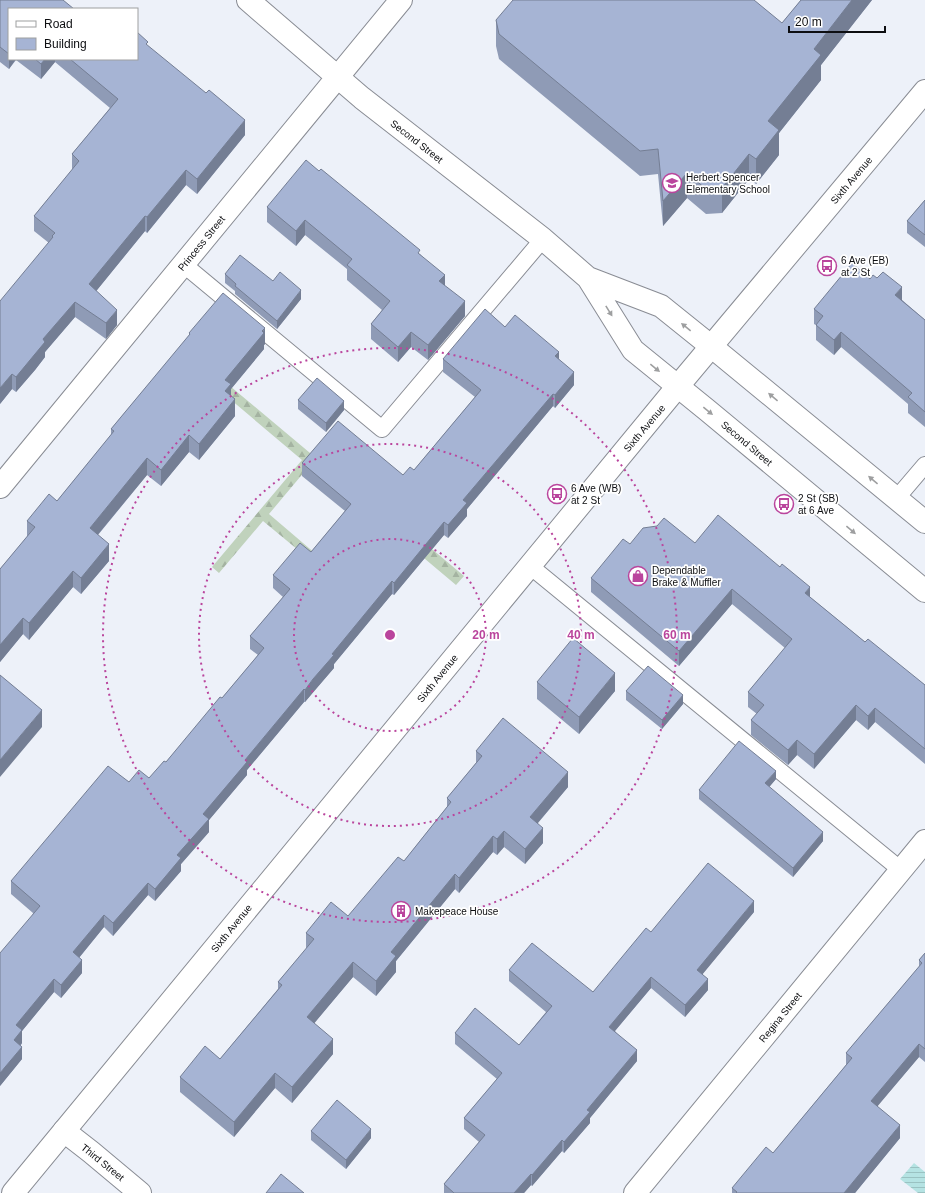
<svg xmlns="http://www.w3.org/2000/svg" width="925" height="1193" viewBox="0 0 925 1193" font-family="Helvetica,sans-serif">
<defs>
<pattern id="forest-firs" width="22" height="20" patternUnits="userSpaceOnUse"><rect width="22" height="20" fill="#c0d2bc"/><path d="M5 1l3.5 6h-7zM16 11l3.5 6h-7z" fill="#a4b3a1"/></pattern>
<pattern id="water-rules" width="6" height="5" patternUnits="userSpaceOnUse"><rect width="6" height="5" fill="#b5e3e3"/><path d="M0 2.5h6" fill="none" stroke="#9ac2c2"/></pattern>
</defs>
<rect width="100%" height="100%" fill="#edf1f9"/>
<!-- forest -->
<path fill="url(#forest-firs)" d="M218 376 316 458 269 514 337 572 332 578 263 521 219 573 212 567 302 460 211 383Z
M395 518 464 576 456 585 387 527Z"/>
<!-- water -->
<path fill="url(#water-rules)" d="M914 1163 925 1172V1193H918L900 1179Z"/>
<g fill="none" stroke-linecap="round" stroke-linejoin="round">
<defs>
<path id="service" d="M183 264 382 429 543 239
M896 499 925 465
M530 566 901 870"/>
<path id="minor" d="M248 0 362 98 543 239 588 278 633 350 707 410 925 591
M588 278 661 306 712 347 925 522
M0 487 401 0
M64 1131 91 1152 140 1193
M635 1193 925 841"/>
<path id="tertiary" d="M13 1193 678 386 925 91"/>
</defs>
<!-- service casing -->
<use href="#service" stroke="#898c94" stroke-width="18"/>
<!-- minor casing -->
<use href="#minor" stroke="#898c94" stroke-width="24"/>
<!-- tertiary casing -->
<use href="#tertiary" stroke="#898c94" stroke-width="24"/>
<!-- service -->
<use href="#service" stroke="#fff" stroke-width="16"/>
<!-- minor -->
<use href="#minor" stroke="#fff" stroke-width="22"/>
<!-- tertiary -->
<use href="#tertiary" stroke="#fff" stroke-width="22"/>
</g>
<!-- wall -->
<path fill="#8f9bb6" d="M0 0 9 9V59H137L148 46 245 135 197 194 186 185 147 233 145 231 96 291 117 325 106 339 75 317 45 352V357L35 370 16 392 12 389 0 404 49 243 34 231V216L72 170V154L110 108 55 62 41 79 16 60 9 69 0 62Z
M801 0H872L821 65V80L779 133V155L756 184 749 179 722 213 706 214 687 198 663 226 658 174 640 176 499 59 496 46V20L782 23Z
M925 200V247L907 233V221Z
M267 207 420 254 445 286 465 316 428 360 411 347 398 362 371 339V324L382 310 347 280V269L305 235 296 246 267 222Z
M225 274 273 281 301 299 277 329 235 294V291L225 283Z
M877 278 925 320V427L908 413V404L841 347 834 355 816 340V325L814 324V309L870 279Z
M505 327 559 359 574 385 555 408 553 406 467 509V516L448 538 444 535 394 595 392 594 334 664V668L313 692 305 702H304L247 770V775L209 820V832L181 864V871L155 901 148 895 113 936 104 927 79 958 82 973 61 998 54 992 22 1031V1043L21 1045 22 1059 0 1086 33 913 11 894V881L129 782 149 778 166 762 222 698 258 655 250 649V636L283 597 273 588V575L311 552 345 511 302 476V463L403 475 414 470 475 397 443 372V359Z
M189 333 265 344 264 345V349L231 389V395L235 416 199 460 189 452 161 486 147 475 98 535 109 561 81 594 73 587 29 640 23 634 0 662V569L27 537V521L57 501 111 435V429L189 336Z
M298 400 344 410 326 432 298 409Z
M695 543 810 597 865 642 925 685V764L875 722 868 730 856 720 814 769 797 755 788 765 751 735V720L757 714 748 707V692L785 648 732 604 679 666 591 592V578L630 544Z
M537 682 615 691 579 734 537 699Z
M626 691 683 704 662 729 626 700Z
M476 751 568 787 538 823 543 843 525 864 504 847 497 855 493 852 459 893 455 889 396 961V972L376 996 353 977 314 1023 333 1054 292 1103 275 1088 234 1137 180 1092V1077L220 1059 278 989V982L307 948H306V933L348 916 404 861 447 807V798L476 763Z
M776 779 769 787 823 841 793 877 699 799V790Z
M754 912 702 974 708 990 685 1017 651 988 615 1031 637 1061 590 1118V1123L564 1153 562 1151 532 1186 531 1185 524 1193H444V1184L479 1142 464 1129V1118L497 1079 455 1044V1033L519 1045 546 1012 509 981V970L593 992 651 932Z
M925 953V1062L919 1057 877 1106 900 1138 855 1193H732V1188L773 1153 846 1065V1053L919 967V960Z
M311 1131 371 1138 346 1169 311 1140Z"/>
<!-- shaded-wall -->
<path fill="#747e94" d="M852 0H872L821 65V80L779 133V155L756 184V159L768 121 814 49Z
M9 54V59H16L9 69Z
M45 59H55V62L41 79V64Z
M245 120V135L197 194V179Z
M749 154V179L722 213V188Z
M186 170V185L147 233V217Z
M687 173V198L663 226V201Z
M145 216V231L89 300V284Z
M305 220V235L296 246V231Z
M445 275V290L439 281Z
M902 287V302L895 295Z
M301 290V299L277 329V321Z
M465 301V316L428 360V345Z
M75 302V317L45 352V357L35 370 16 392V377L43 339Z
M117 310V325L106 339V323Z
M265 328V344L264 345V349L231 389V401L225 407V380Z
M411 332V347L398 362V347Z
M841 332V347L834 355V340Z
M559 352V365L555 356Z
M574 372V385L555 408V395Z
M12 374V389L0 404V388Z
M553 394V406L467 509V516L448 538V525L463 500Z
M235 399V416L199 460V444Z
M344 401V410L326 432V423Z
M189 435V452L161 486V470Z
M147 458V475L90 544V528Z
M444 522V535L394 595V583Z
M109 544V561L81 594V578Z
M73 571V587L29 640V623Z
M392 581V594L334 664V668L305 702V690L332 654Z
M810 587V602L805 593Z
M732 589V604L679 666V651Z
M23 618V634L0 662V645Z
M615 673V691L579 734V717Z
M304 689V702L247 770V775L209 820V832L181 864V871L155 901V889L203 814 245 760Z
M683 695V704L662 729V720Z
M856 705V720L814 769V754Z
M875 708V722L868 730V716Z
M42 710V727L0 777V760Z
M797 740V755L788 765V750Z
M776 771V779L765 792V783Z
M568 772V787L530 832V817Z
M543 828V843L525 864V849Z
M504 831V847L497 855V839Z
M823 832V841L793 877V868Z
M493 836V852L459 893V878Z
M455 874V889L396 961V972L376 996V981L391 952Z
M148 883V895L113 936V923Z
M754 901V912L697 981V970Z
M104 915V927L73 965V952Z
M82 960V973L61 998V985Z
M353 962V977L307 1032V1017Z
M651 977V988L609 1038V1027Z
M54 979V992L22 1031V1043L14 1053V1040L16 1025Z
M708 979V990L685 1017V1005Z
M333 1039V1054L292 1103V1087Z
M919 1044V1057L871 1114V1101Z
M22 1047V1059L0 1086V1073Z
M637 1050V1061L590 1118V1123L564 1153V1142L587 1110Z
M275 1073V1088L234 1137V1122Z
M900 1125V1138L855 1193H844Z
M371 1129V1138L346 1169V1160Z
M562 1140V1151L532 1186V1175Z
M531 1174V1185L524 1193H514Z"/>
<!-- building -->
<path fill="#a6b4d4" stroke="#747e94" d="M0 0H63L74 9H9V54L0 47Z
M513 0H754L782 23 801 0H852L814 49 821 55 768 121 779 130 756 159 749 154 722 188 706 189 687 173 663 201 658 149 640 151 499 34 496 20Z
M137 32 148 42 146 44 206 93 209 90 245 120 197 179 186 170 147 217 145 216 89 284 117 310 106 323 75 302 43 339 45 342 35 354 16 377 12 374 0 388V301L53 237 52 236 55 233 34 216 79 161 72 154 118 99 70 59H137Z
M35 59H45L41 64Z
M306 160 319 171 321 169 420 250 418 253 445 275 439 281 465 301 428 345 411 332 398 347 371 324 390 301 347 265 352 259 305 220 296 231 267 207Z
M925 200V235L907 221Z
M240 255 273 281 280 272 301 290 277 321 235 286 236 284 225 274Z
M852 263 870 279 873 275 877 278 883 272 902 287 895 295 925 320V412L908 397 912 393 841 332 834 340 816 325 823 316 814 309Z
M223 293 265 328 262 331 264 333 225 380 231 384 225 391 235 399 199 444 189 435 161 470 147 458 90 528 109 544 81 578 73 571 29 623 23 618 0 645V569L35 527 27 521 49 494 57 501 114 431 111 429 190 334 189 333Z
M485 309 505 327 515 315 559 352 555 356 574 372 555 395 553 394 463 500 467 503 448 525 444 522 394 583 392 581 332 654 334 655 313 679 305 690 304 689 245 760 247 762 203 814 209 819 177 855 181 858 155 889 148 883 113 923 104 915 73 952 82 960 61 985 54 979 16 1025 22 1030 14 1040 22 1047 0 1073V953L40 906 11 881 108 766 129 782 139 770 149 778 164 761 166 762 220 697 222 698 264 648 250 636 290 589 273 575 300 543 311 552 351 504 302 463 338 421 403 475 410 467 414 470 481 390 443 359Z
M317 378 344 401 326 423 298 400Z
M718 515 780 567 782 564 810 587 805 593 865 642 868 639 925 685V749L875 708 868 716 856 705 814 754 797 740 788 750 751 720 764 705 748 692 792 639 732 589 679 651 591 578 623 539 630 544 643 528 657 526 664 518 695 543Z
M573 638 615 673 579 717 537 682Z
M648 666 683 695 662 720 626 691Z
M0 675 42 710 0 760Z
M503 718 568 772 530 817 543 828 525 849 504 831 497 839 493 836 459 878 455 874 391 952 396 956 376 981 353 962 307 1017 333 1039 292 1087 275 1073 234 1122 180 1077 205 1046 220 1059 282 985 278 982 314 939 306 933 331 902 348 916 398 857 404 861 451 802 447 798 482 756 476 751Z
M739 741 776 771 765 783 823 832 793 868 699 790Z
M708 863 754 901 697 970 708 979 685 1005 651 977 609 1027 637 1050 587 1110 590 1112 564 1142 562 1140 532 1175 531 1174 514 1193H454L444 1184 485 1135 464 1118 502 1073 455 1033 475 1008 519 1045 552 1006 509 970 532 943 593 992 646 928 651 932Z
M925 953V1049L919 1044 871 1101 900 1125 844 1193H736L737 1192 732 1188 766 1147 773 1153 852 1058 846 1053 922 963 919 960Z
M337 1100 371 1129 346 1160 311 1131Z
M281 1174 304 1193H266Z"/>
<!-- one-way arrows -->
<defs><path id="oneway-solid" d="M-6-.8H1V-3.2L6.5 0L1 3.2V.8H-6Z"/></defs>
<g fill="#9e9fa0">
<use href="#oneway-solid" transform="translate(609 311) rotate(58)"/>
<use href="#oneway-solid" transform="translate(686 327) rotate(-141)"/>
<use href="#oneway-solid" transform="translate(655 368) rotate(39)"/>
<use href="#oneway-solid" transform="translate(773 397) rotate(-140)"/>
<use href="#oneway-solid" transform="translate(708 411) rotate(39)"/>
<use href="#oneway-solid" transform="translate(873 480) rotate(-140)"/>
<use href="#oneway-solid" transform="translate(851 530) rotate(40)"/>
</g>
<!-- distance rings -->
<g fill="none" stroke="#ba459d" stroke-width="2" stroke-dasharray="2 4">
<circle cx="390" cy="635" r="96"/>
<circle cx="390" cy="635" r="191"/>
<circle cx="390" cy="635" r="287"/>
</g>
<!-- icons -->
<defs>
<symbol id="school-ring" viewBox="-11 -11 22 22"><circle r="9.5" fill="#fff" stroke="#ba459d" stroke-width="1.5"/><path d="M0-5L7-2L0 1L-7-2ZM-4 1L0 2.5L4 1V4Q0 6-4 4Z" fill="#ba459d"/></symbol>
<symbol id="bus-ring" viewBox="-11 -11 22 22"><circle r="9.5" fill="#fff" stroke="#ba459d" stroke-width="1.5"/><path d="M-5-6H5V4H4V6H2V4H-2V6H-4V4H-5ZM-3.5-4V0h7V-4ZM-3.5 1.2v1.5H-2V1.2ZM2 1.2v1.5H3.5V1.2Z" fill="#ba459d"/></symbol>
<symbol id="shop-ring" viewBox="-11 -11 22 22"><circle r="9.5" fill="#fff" stroke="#ba459d" stroke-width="1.5"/><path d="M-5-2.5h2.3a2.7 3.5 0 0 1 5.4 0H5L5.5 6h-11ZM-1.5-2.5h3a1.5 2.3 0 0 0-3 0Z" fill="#ba459d"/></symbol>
<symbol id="building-ring" viewBox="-11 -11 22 22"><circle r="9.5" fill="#fff" stroke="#ba459d" stroke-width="1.5"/><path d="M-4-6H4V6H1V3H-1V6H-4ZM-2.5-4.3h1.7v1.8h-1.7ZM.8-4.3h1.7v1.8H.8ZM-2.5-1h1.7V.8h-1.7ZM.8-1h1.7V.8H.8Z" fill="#ba459d"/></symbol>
</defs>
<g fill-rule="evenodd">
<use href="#school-ring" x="661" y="172" width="22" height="22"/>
<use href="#bus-ring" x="816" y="255" width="22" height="22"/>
<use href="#bus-ring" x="546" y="483" width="22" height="22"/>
<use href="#bus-ring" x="773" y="493" width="22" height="22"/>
<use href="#shop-ring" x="627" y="565" width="22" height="22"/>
<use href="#building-ring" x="390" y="900" width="22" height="22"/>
</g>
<g text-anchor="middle" stroke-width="3.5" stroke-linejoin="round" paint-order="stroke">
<!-- street labels -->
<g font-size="10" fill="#0d0e11" stroke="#fff">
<text transform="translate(417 141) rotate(38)" y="4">Second Street</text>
<text transform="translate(851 180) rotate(-50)" y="4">Sixth Avenue</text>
<text transform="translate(201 243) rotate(-51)" y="4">Princess Street</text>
<text transform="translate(644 428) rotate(-50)" y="4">Sixth Avenue</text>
<text transform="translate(747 443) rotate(40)" y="4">Second Street</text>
<text transform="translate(437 678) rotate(-51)" y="4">Sixth Avenue</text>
<text transform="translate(231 928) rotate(-51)" y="4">Sixth Avenue</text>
<text transform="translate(780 1017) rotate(-51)" y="4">Regina Street</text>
<text transform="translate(103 1162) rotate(39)" y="4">Third Street</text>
</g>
<!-- poi labels -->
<g font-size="10" fill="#0d0e11" stroke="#fff" text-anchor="start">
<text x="686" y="181">Herbert Spencer<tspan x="686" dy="12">Elementary School</tspan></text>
<text x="841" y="264">6 Ave (EB)<tspan x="841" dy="12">at 2 St</tspan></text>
<text x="571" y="492">6 Ave (WB)<tspan x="571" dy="12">at 2 St</tspan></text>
<text x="798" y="502">2 St (SB)<tspan x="798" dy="12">at 6 Ave</tspan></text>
<text x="652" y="574">Dependable<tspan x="652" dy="12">Brake &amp; Muffler</tspan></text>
<text x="415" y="915">Makepeace House</text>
</g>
</g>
<circle cx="390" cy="635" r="6" fill="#ba459d" stroke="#fff" stroke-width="2"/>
<g font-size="12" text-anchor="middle" font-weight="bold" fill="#ba459d" stroke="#fff" stroke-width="3.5" stroke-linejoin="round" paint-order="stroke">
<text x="486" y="639">20 m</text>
<text x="581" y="639">40 m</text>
<text x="677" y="639">60 m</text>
</g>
<!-- legend -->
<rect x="8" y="8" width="130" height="52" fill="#ffffff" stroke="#9e9fa0"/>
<rect x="16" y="21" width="20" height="6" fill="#ffffff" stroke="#9e9fa0"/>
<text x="44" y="28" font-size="12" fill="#0d0e11">Road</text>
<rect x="16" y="38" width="20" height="12" fill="#a6b4d4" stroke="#9e9fa0"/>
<text x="44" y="48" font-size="12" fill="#0d0e11">Building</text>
<!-- scale -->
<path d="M789 26v6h96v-6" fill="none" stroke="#0d0e11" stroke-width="2"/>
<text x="795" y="26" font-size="12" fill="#0d0e11" stroke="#ffffff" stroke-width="3" paint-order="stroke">20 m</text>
</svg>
